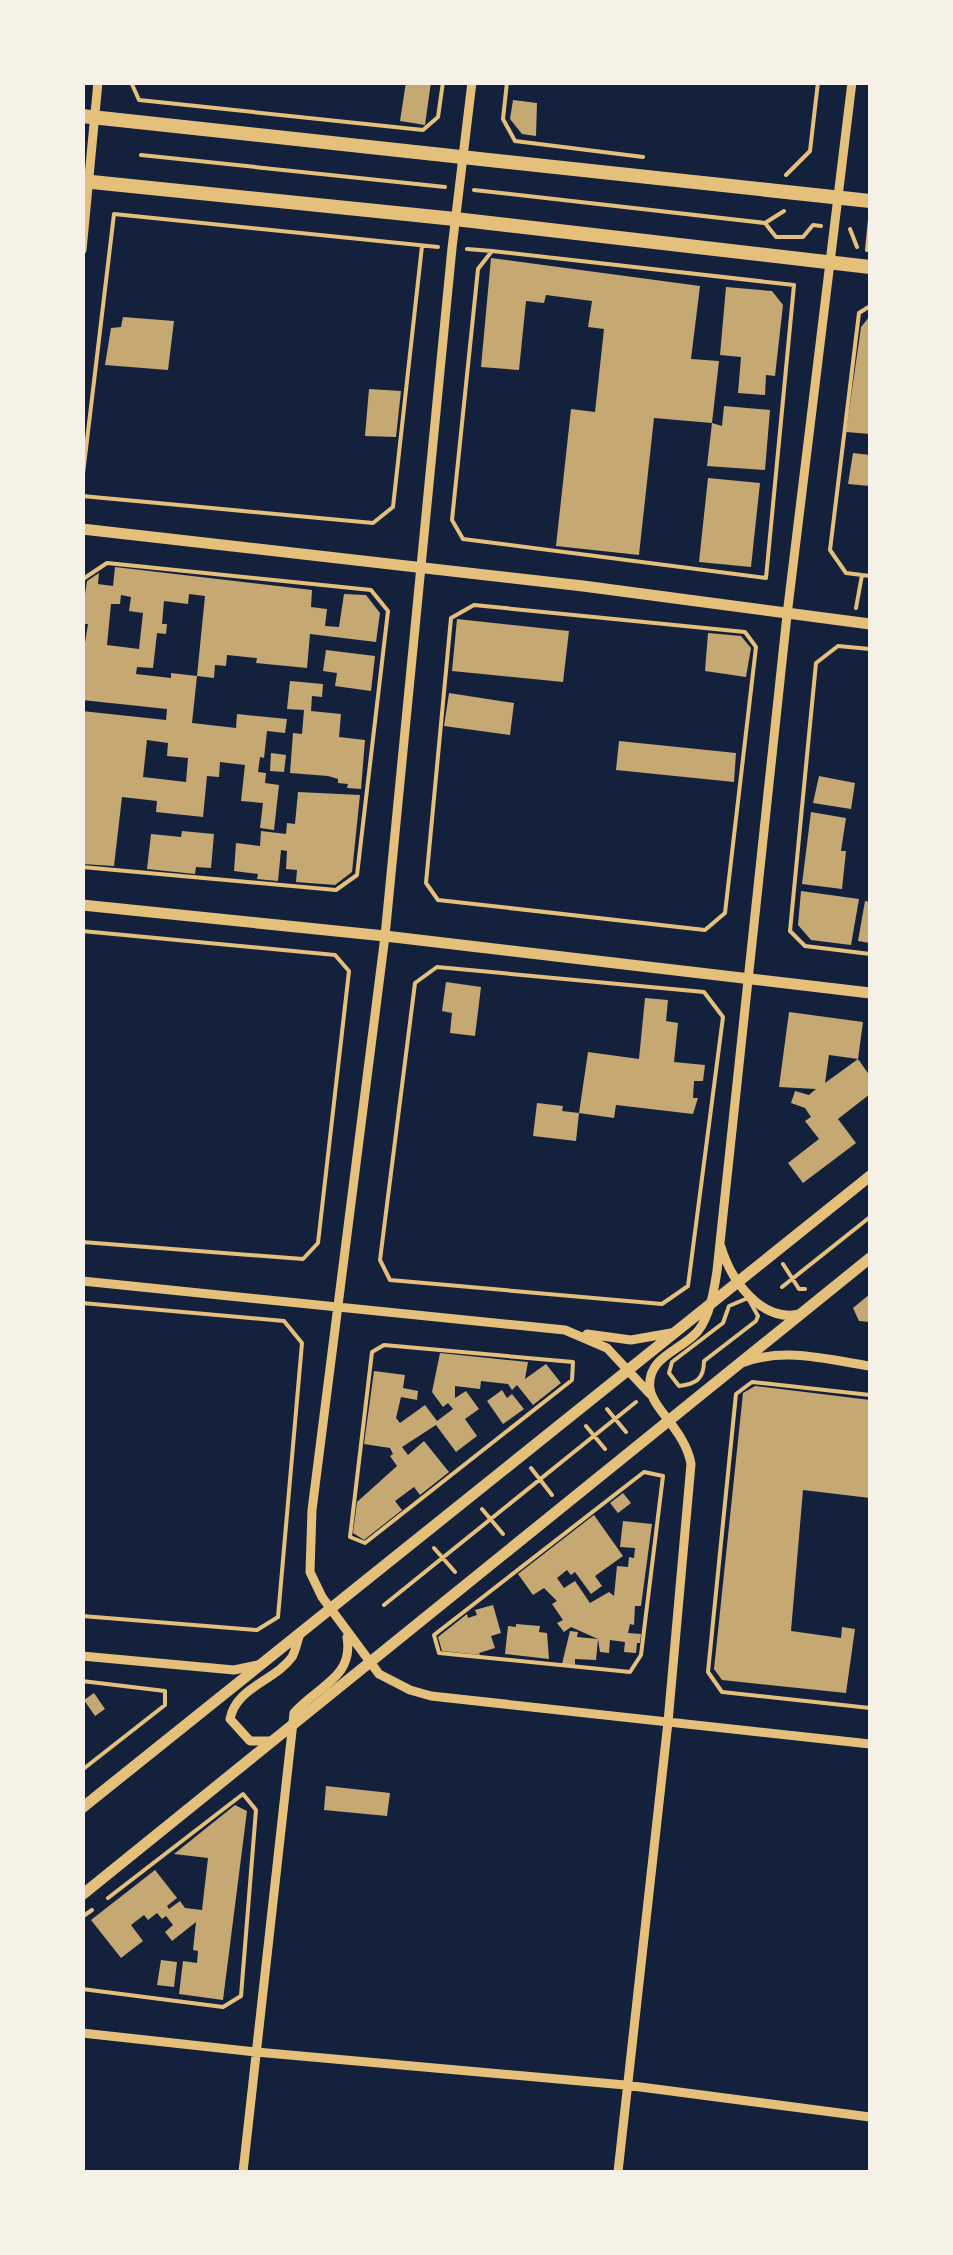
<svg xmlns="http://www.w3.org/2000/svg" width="953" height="2255" viewBox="0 0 953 2255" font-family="Arial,sans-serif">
<rect width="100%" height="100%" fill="#14213d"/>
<!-- building -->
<path fill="#c6a872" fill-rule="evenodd" d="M406 82H431L425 125 400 121Z
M513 100 537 103 536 136 522 134 510 119Z
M491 258 700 286 691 359 719 361 712 423 654 418 639 555 556 546 571 409 595 412 604 329 588 327 592 301 546 295 544 303 526 301 519 370 481 367Z
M726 287 772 291 783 305 775 376 766 375 765 395 738 393 741 357 720 355Z
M870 316V434L846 432 861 327Z
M123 317 174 321 168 370 105 365 111 328 121 327Z
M369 389 401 391 396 437 365 436Z
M724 406 770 410 765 470 707 466 712 423 722 426Z
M853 453 870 455V486L848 484Z
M708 478 760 483 751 567 699 562Z
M115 567 312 590 311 607 327 609 325 626 339 627 344 594 366 595 380 613 376 642 310 634 307 668 256 663 257 658 227 655 226 666 215 665 214 678 197 676 192 723 236 728 237 714 287 719 285 733 267 731 264 758 260 757 258 772 266 773 265 783 279 785 274 830 260 828 263 803 241 801 245 765 220 762 219 777 207 776 203 817 156 812 157 801 122 797 114 866 82 864V711L166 720 167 709 82 700V643H85L88 624H82V614L87 581 99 573 98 584 113 586ZM189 594 205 596 197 676 171 673V678L136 674 137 667 153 668 157 633 166 634 167 624H162L164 601 188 604ZM121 595 131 597 129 611 143 613 139 649 107 645 111 604H120ZM147 740 168 743 167 756 188 758 186 782 143 777Z
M457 619 569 631 563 682 452 671Z
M708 633 741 636 751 648 746 677 705 671Z
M326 650 375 656 371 691 335 686 337 673 323 671Z
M290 681 323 684 322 697 312 696 311 711 341 714 339 737 365 740 361 789 347 788 348 784 338 783V779L328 776 290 773 293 733 302 734 304 710 287 709Z
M449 693 514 703 510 735 444 726Z
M619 741 736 753 734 782 616 770Z
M271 753 286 755 284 772 270 771Z
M819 776 855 783 851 809 813 803Z
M298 792 360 795 352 872 335 885 296 882 297 870 286 869 287 851 281 850 278 881 257 879 258 874 234 871 236 843 260 846 261 831 286 834 287 823 295 824Z
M811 812 846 818 841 851H846L842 889 802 884Z
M182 831 214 834 211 868 196 867 195 874 147 869 151 834 181 837Z
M801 891 859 899 851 945 811 940 798 925Z
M865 901 870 902V943L858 941Z
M446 982 481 987 475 1036 450 1033 452 1013 442 1011Z
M645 998 668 1000 666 1021 678 1023 674 1062 705 1065 703 1081H694L693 1098H698L693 1114 616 1105 614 1118 579 1113 588 1052 639 1059Z
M789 1012 863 1022 858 1059 829 1055 825 1083 858 1059 870 1076V1094L838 1119 856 1143 803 1183 788 1163 819 1139 805 1121 811 1117 805 1108 791 1103 795 1091 809 1095 816 1089 779 1087Z
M537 1103 563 1106 562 1111 579 1113 576 1141 533 1136Z
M870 1294V1322L859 1321 853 1308Z
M440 1353 528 1362 525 1379 546 1364 561 1383 533 1405 517 1385 512 1390 508 1384 481 1381 480 1389 455 1386V1398L466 1391 479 1409 465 1419 477 1436 456 1452 436 1425 402 1447 408 1455 424 1441 449 1472 420 1495 414 1487 395 1501 402 1510 364 1540 353 1533 357 1502 397 1466 390 1456 393 1454 390 1448 364 1444 374 1371 405 1375 403 1388 418 1391 417 1400 401 1397 396 1418 400 1423 425 1405 437 1421 453 1409 448 1403 443 1407 432 1392Z
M755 1386 870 1400V1498L803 1490 791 1631 841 1638 842 1627 855 1629 846 1693 722 1680 714 1669 743 1393Z
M502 1390 507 1398 512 1394 524 1409 503 1424 487 1401Z
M623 1493 631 1503 618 1513 610 1503Z
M594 1515 623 1556 595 1576 602 1586 591 1594 575 1572 571 1575 567 1570 557 1578 564 1588 575 1581 590 1603 609 1592 614 1596 617 1566 628 1567 629 1557 634 1558 635 1548 620 1547 623 1521 652 1524 641 1606H635L634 1625 630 1624 628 1633 641 1634 640 1643H637L636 1653 624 1652 625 1642 610 1640 609 1653 600 1652 598 1639 596 1660 575 1659V1665L562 1664 570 1631 578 1632 577 1637 598 1639 571 1627 564 1632 557 1623 563 1620 552 1604 557 1601 544 1588 533 1595 518 1574Z
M493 1605 501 1633 491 1636 495 1648 479 1653 480 1655 442 1651 438 1637 467 1614 468 1618 477 1615 475 1610Z
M516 1624 540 1626 539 1632 547 1633 549 1659 505 1654 508 1626 516 1627Z
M94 1693 105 1709 95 1716 84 1700Z
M326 1786 390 1793 387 1816 324 1810Z
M235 1805 247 1811 223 2000 179 1994 183 1961 197 1963 198 1951 193 1950 196 1922 172 1941 165 1932 173 1925 166 1916 162 1919 157 1913 148 1920 144 1915 131 1925 143 1941 121 1958 91 1920 155 1870 177 1898 167 1906 169 1909 180 1901 185 1908 202 1910 208 1858 174 1854Z
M161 1960 177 1962 174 1987 157 1985Z"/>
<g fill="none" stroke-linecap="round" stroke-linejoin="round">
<!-- path -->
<path stroke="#e5c07b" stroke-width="4" d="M131 82 139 100 423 130 438 117 443 82
M507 82 503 119 515 141 643 157
M141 155 445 187
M786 175 810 151 818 82
M474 190 765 223 776 237H803L813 225 821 226
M765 223 784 211
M850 229 857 247
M467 249 492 251 794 285 766 578 463 539 452 520 478 269 492 251
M867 250 870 220
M870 306 859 313 830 550 846 573 870 576
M82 482 114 214 438 247
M82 496 373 523 393 507 422 246
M82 587 83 579 107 563 371 590 388 611 357 875 336 890 82 867
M474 605 745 632 756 647 725 913 705 930 438 900 426 883 451 618Z
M856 608 862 575
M870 649 838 646 816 663 790 931 805 946 870 954
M82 931 335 955 349 971 318 1243 303 1259 82 1242
M437 967 704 992 723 1017 688 1286 662 1304 390 1280 380 1260 415 983Z
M783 1264 799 1289H805
M782 1287 870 1217
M748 1298 758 1316 756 1321 704 1361C704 1379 696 1384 679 1386L669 1373 672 1362 723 1323 729 1306Z
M82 1303 284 1321 302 1343 278 1617 257 1630 82 1616
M384 1345 573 1362 572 1380 365 1543 350 1537 372 1352Z
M870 1395 752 1382 736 1394 708 1672 722 1692 870 1708
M607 1409 626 1432
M586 1426 605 1449
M531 1468 552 1495
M644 1472 663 1476 641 1655 630 1672 439 1653 434 1635Z
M482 1509 503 1534
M434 1548 455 1572
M384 1605 636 1402
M82 1681 165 1691V1705L82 1770
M82 1917 92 1910
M82 1989 223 2007 241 1996 256 1810 243 1794 108 1898"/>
<!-- minor -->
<path stroke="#e5c07b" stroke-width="9" d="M472 82 452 248 385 936 312 1510 310 1572 322 1597 379 1674 410 1690 431 1696 870 1744
M82 250 98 82
M721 1247C731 1280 761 1323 800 1314
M82 1281 565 1330 607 1348 650 1394
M587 1334 631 1340 671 1333
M745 1362C785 1347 830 1360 870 1366
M82 1656 234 1670 258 1665
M270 1741H250L230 1719C236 1687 275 1681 292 1657 296 1650 297 1641 300 1634
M82 2033 256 2052 625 2085 870 2117
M243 2172 294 1713C317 1686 354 1678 347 1637
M618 2172 668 1722 691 1464C686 1432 653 1409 650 1389 646 1357 681 1351 698 1331 710 1316 714 1290 717 1271L787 615 852 82"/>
<!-- tertiary -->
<path stroke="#e5c07b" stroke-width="11" d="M82 529 583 586 870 624
M82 905 385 936 870 993
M82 1808 870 1176
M82 1895 870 1258"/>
<!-- primary -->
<path stroke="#e5c07b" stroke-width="14" d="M82 116 870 201
M82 181 455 219 870 267"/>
</g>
<!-- border -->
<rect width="953" height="2255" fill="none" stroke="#f6f1e7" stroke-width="170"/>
</svg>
